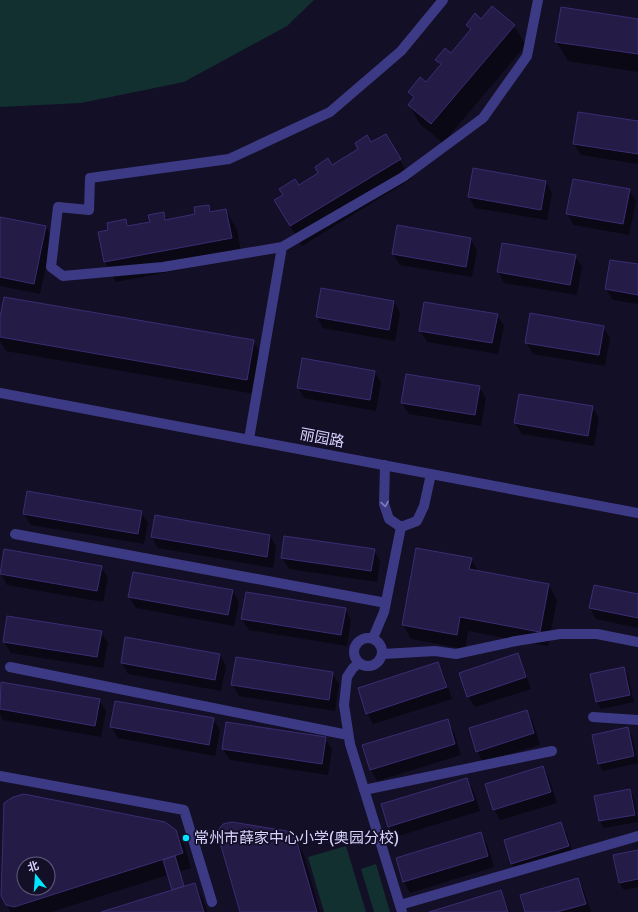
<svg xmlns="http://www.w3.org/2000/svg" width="638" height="912" viewBox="0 0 638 912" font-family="Signika,'Noto Sans SC',sans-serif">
<rect width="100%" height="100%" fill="#130f26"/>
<!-- green -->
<path fill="#12302f" d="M0 0H314L287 26 184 82 81 103 0 107Z
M346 846 366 912H324L308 857Z
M376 864 390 912H374L361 869Z"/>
<!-- shadow -->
<path fill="#0007" fill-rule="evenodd" d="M481 20 514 26 526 45 443 143 420 124 409 105 414 99 410 92 426 83 440 66 437 60 451 54 471 31 467 25Z
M638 20V72L568 61 556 41Z
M638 122V164L581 155 574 144Z
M385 135 411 179 302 246 287 221 298 186Z
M546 182 552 193 547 220 475 208 469 197Z
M629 190 636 201 629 235 574 225 567 214Z
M208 206 212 213 226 210 237 230 242 258 116 282 105 262 109 231 125 220 129 227 151 223 163 213 167 220 196 215Z
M0 220 46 227 52 238 40 294 0 286Z
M470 238 477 250 472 277 400 265 393 254Z
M575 256 582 267 577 295 504 283 498 272Z
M638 265V304L613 300 606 289Z
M394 301 400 313 395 341 323 328 317 317Z
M497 315 504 326 498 354 427 342 420 330Z
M0 323 253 341 262 356 255 394 6 351 0 341Z
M603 327 610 338 605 366 533 354 526 342Z
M375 372 381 383 376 411 304 398 298 387Z
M479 387 486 398 481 426 409 414 402 403Z
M592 407 599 418 594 446 522 434 515 423Z
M141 512 148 523 144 544 31 525 24 514Z
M155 516 270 536 276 547 273 568 158 548 152 537Z
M374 550 380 561 377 582 289 569 282 558Z
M471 559 478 572 549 585 557 600 548 646 468 631 465 649 411 639 403 625Z
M101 567 108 578 103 602 7 585 1 573Z
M232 590 239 602 234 626 136 608 129 597Z
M638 595V628L596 619 590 608Z
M345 609 351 620 347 646 249 630 242 619Z
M101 632 108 643 103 668 11 653 4 642Z
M220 654 226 666 221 691 128 674 122 663Z
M517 655 523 666 531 689 475 707 468 696Z
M438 663 444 674 452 699 373 724 367 713Z
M623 668 628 676 634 702 601 709 597 702Z
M332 673 339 684 335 711 239 696 232 684Z
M2 683 99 700 106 711 101 737 3 720 0 714Z
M116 702 213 719 220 730 215 756 118 738 111 727Z
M527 711 533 722 540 745 483 762 477 751Z
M447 721 454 732 461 755 377 781 371 770Z
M627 728 632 736 638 763 603 771 599 764 593 736Z
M325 738 332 749 328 775 230 760 223 749Z
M543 767 549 778 557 803 500 820 494 809Z
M467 779 473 790 480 811 395 837 389 826Z
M630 790 634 798 638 822 604 828 600 821Z
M5 804 175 831 184 845 191 868 180 871 185 887 194 884 203 899 207 912H105L173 891 168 875 51 912H11L6 904ZM24 864H48V888H24Z
M561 823 567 834 574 857 518 875 512 864 505 841Z
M480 833 487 844 494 867 410 893 404 882 397 859Z
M295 840 304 855 320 912H241Z
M638 851V887L624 890 619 883Z
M578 879 584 891 591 912H526Z
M501 891 510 912H433Z"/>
<!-- building -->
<path fill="#241b47" stroke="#3b2d73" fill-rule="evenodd" d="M492 6 515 25 431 124 408 105 414 97 408 92 420 77 426 82 441 64 435 60 445 48 451 53 471 29 466 25 475 13 481 19Z
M561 7 638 19V54L555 42Z
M578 112 638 121V154L573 144Z
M386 134 401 159 290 226 274 200 283 195 279 189 295 179 299 185 318 173 315 167 328 158 332 165 358 149 355 143 367 135 371 142Z
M473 168 546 181 541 210 468 197Z
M573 179 630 189 623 224 566 214Z
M209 205 210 212 226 209 232 238 104 262 98 232 108 230 107 223 126 219 127 226 150 222 148 215 164 212 165 220 195 214 194 207Z
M0 217 46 226 34 284 0 277Z
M397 225 471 238 466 267 392 254Z
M502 243 576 255 570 285 497 272Z
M610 260 638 264V295L605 289Z
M321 288 394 301 389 330 316 317Z
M4 297 254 340 247 380 0 337V317Z
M424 302 498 314 492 343 419 331Z
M530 313 604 326 599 355 525 343Z
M302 358 375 371 370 400 297 388Z
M406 374 480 386 475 415 401 403Z
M519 394 593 406 588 436 514 423Z
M27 491 142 511 138 534 23 514Z
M155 515 270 535 267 557 151 537Z
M284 536 375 549 371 571 281 558Z
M416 548 472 558 469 569 549 584 540 632 460 617 457 635 402 625Z
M4 549 102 566 97 591 0 574Z
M133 572 233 590 228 615 128 597Z
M594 585 638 594V618L589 608Z
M246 592 346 608 341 635 241 619Z
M7 616 102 631 97 657 3 642Z
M125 637 220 654 215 680 121 663Z
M518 653 526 677 467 697 459 673Z
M236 657 333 672 329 700 231 685Z
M438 662 447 687 366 714 358 688Z
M624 667 630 695 596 702 590 674Z
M1 682 100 699 95 726 0 709Z
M115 701 214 718 209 745 110 727Z
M527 710 534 733 476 752 469 728Z
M448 719 455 744 370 770 362 745Z
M226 722 326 737 322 764 222 749Z
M628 727 634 756 598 764 592 735Z
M543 766 551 792 493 810 485 784Z
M467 778 474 800 388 827 381 804Z
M630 789 635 815 599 821 594 796Z
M24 794 165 822 176 830 183 853 14 907 6 905 1 896 4 803 13 797ZM24 864H48V888H24Z
M232 822 287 831 296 839 317 912H240L217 832 223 824Z
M561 822 569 846 511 864 504 840Z
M481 832 488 856 403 882 396 858Z
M638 850V879L619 883 613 855Z
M175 856 184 886 172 890 163 860Z
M578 878 586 904 557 912H525L520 895Z
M195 883 204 912H101L172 890Z
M501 890 508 912H429Z"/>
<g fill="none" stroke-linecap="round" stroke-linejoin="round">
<!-- minor -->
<path stroke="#3d3a85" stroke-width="10" d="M443 0 401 51 330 112 229 159 90 178 89 210 58 207 51 267 63 276 163 267 282 247 403 177 483 118 527 56 538 0
M0 393 638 513
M249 439 282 247
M385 465 384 504 389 519 401 527 417 521 424 506 431 474
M15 534 386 603
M373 638 384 612 401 527
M354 652a14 14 0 1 1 28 0a14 14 0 1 1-28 0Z
M383 654 435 651 456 654 516 641 560 634H597L638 642
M359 663 353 668 347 677 344 705 350 744 402 912
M10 667 348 735
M593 717 638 720
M0 776 184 810 212 902
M364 790 552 751
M400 905 638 836"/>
</g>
<!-- one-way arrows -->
<defs><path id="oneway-chevron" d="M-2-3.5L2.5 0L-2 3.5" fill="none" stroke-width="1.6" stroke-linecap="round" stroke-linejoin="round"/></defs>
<use stroke="#837fbc" href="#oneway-chevron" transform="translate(385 504) rotate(81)"/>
<!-- markers -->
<circle fill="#00e5ff" stroke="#130f26" stroke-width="1.5" cx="186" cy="838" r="4"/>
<g text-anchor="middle" stroke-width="3.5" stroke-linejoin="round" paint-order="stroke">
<!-- street labels -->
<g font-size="15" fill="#d9d4ff" stroke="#130f26">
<text transform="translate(322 438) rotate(11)" y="5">丽园路</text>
</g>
<!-- poi labels -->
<g font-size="15" fill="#d9d4ff" stroke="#130f26" text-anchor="start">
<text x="194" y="843">常州市薛家中心小学(奥园分校)</text>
</g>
</g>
<!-- north arrow -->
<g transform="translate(36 876) rotate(343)"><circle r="19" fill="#130f26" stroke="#625e7d"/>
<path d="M0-3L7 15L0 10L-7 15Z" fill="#00e5ff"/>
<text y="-6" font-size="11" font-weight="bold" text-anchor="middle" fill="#d9d4ff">北</text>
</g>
</svg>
